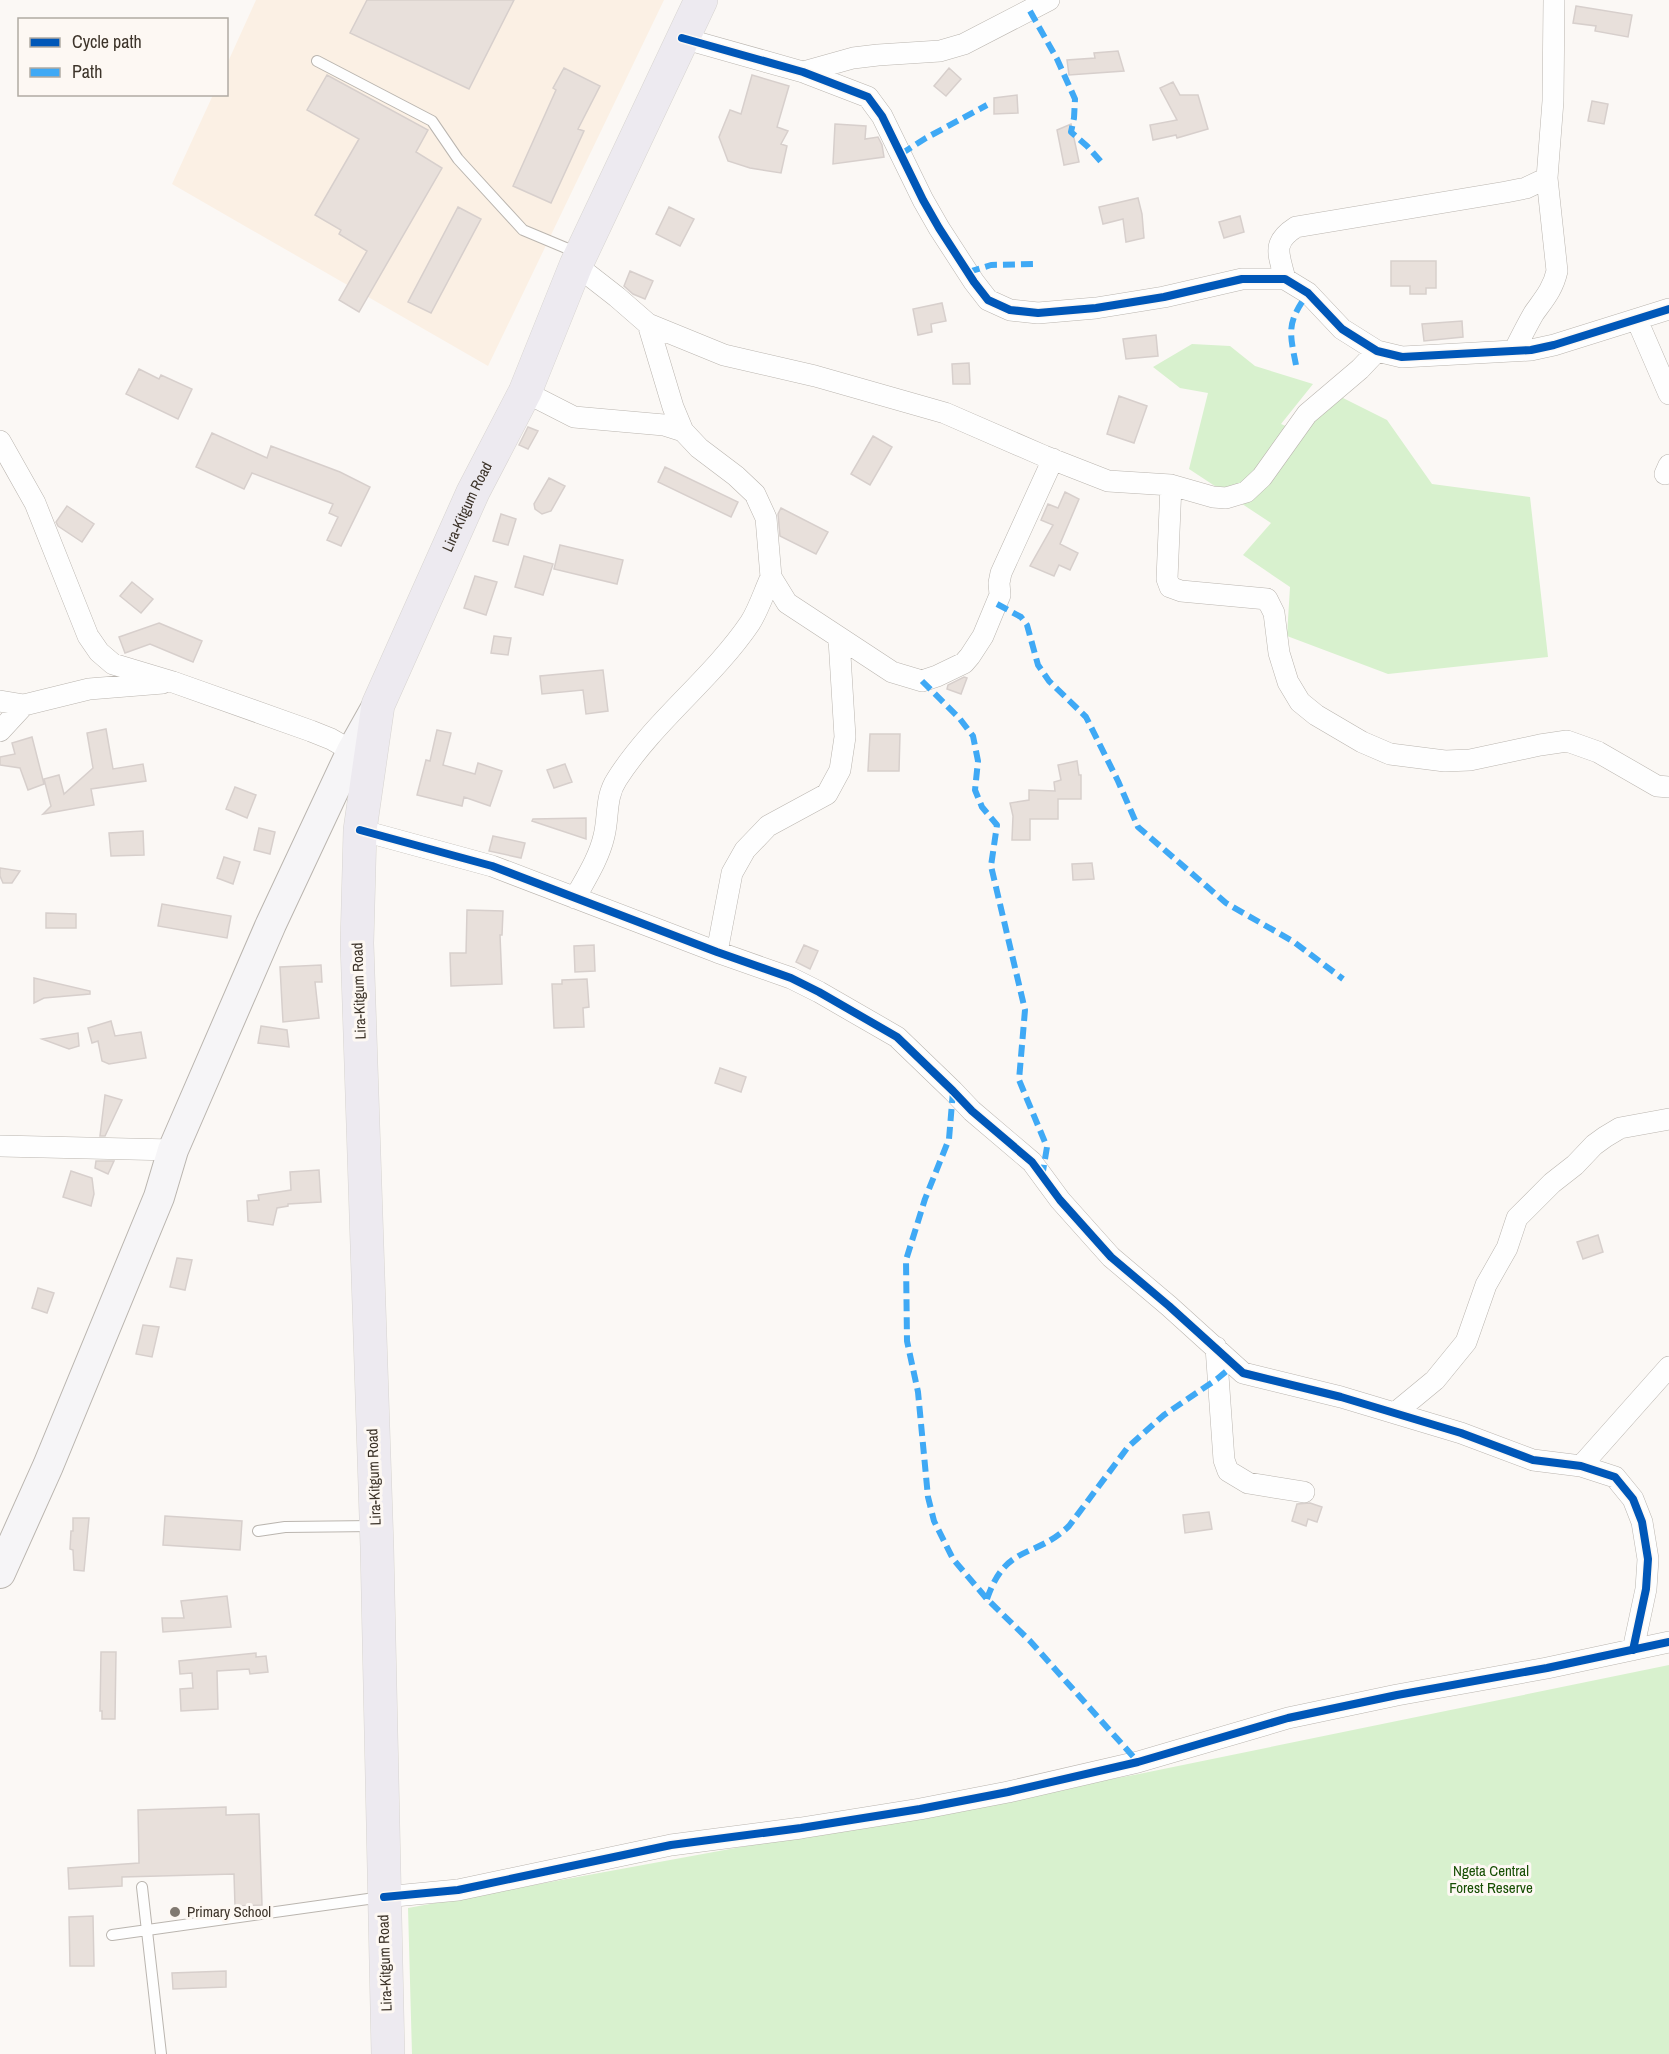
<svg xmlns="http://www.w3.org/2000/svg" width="1669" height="2054" viewBox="0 0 1669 2054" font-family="'Archivo Narrow',sans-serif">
<rect width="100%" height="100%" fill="#fbf8f5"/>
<!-- built -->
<path fill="#fbf0e4" d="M256 0H664L488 366 172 184 213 95 226 94 227 64Z"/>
<!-- green -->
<path fill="#d8f1ce" d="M1192 344 1230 346 1255 366 1313 384 1281 424 1300 432 1333 393 1387 420 1432 484 1530 497 1548 657 1388 674 1287 636 1290 587 1243 555 1271 523 1189 469 1208 393 1180 388 1153 367Z
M1669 1665V2054H412L408 1908 1139 1774Z"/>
<!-- building -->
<path fill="#e8e0db" stroke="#d7cfcc" stroke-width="1.5" d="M367 0H514L469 89 350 33Z
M1576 6 1632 15 1628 37 1595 31 1596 26 1573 23Z
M1118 51 1124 71 1069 75 1067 60 1095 58 1094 53Z
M564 68 600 86 578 129 584 131 551 203 513 186 556 90 553 88Z
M949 68 961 79 946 96 934 86Z
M327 75 428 130 416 152 442 168 359 312 339 300 367 251 339 234 341 230 315 215 359 139 307 110Z
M752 75 789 86 777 127 788 131 781 144 787 146 781 173 750 168 728 161 719 137 730 110 741 114Z
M1173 82 1180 95H1198L1208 129 1177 138 1176 135 1153 140 1150 125 1177 120 1160 88Z
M1017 95 1018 113 994 114V98Z
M1592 101 1608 104 1604 124 1588 121Z
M835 124 866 126 865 139 878 137 882 145 884 157 833 164Z
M1071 124 1079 162 1064 165 1057 130Z
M1138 198 1142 214 1144 238 1126 242 1123 219 1103 224 1099 207Z
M458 207 481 219 431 313 408 302Z
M669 207 694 219 680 246 656 234Z
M1240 216 1244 232 1224 238 1219 222Z
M1391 261H1436V288H1426V294H1410V286H1391Z
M630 271 653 281 645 299 633 294 624 286Z
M942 303 946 321 931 324 932 332 918 335 913 309Z
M1462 321 1463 337 1424 341 1422 324Z
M1156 335 1158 356 1126 359 1123 339Z
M969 363 970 384H953L952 364Z
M139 369 159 379 161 375 192 389 178 419 126 394Z
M1119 396 1147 406 1134 443 1107 434Z
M528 427 538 431 528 449 519 445Z
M212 433 267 458 271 446 340 472 370 487 341 546 327 540 338 517 329 513 333 504 252 473 244 489 196 467Z
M873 436 892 447 870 485 851 474Z
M665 467 738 502 731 517 658 482Z
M549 478 565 486 551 511 542 514 535 509 534 504Z
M1065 492 1079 499 1060 544 1078 553 1070 570 1059 565 1054 576 1030 566 1053 525 1041 520 1048 504 1058 508Z
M67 506 94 524 82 542 58 526 56 522Z
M781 508 828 532 816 554 780 536 778 514Z
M501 514 516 519 508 545 493 541Z
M560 545 623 560 617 584 554 569Z
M524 556 553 564 543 595 515 587Z
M475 576 497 582 486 615 464 608Z
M132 582 153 599 141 613 120 596Z
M159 623 202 641 193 662 150 644 125 653 119 637Z
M494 636 511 638 508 655 491 653Z
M603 670 608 711 586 714 583 690 542 694 540 676Z
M964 677 967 678 961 694 947 689 948 685Z
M106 729 113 769 143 764 146 781 91 789 94 805 43 814 51 806 44 779 59 775 64 794 93 768 87 733Z
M437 730 451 733 443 765 475 774 478 763 502 771 490 806 464 797 462 806 417 795 426 760 430 761Z
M870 734H900L899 771H868Z
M32 737 44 784 28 790 20 768 0 765V757L15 754 12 743Z
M1077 761 1079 775H1081V799H1058V819H1030V840H1012L1013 816 1010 803 1029 800V790L1055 791 1054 782 1061 780 1058 765Z
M565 764 572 782 554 788 547 770Z
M235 787 256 795 247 818 226 809Z
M586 818V839L532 821 533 819Z
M259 828 275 832 270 854 254 850Z
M143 831 144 855 111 856 109 833Z
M493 836 525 843 521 858 489 851Z
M224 857 240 862 233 884 217 878Z
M1092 863 1094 879 1073 880 1072 864Z
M0 868 20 871 12 883H3L0 876Z
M162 904 231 916 227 938 158 926Z
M467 910 503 911 502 935H500L502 984 451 986 450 953H466Z
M46 913 76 914V928H46Z
M594 945 595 971 575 972 574 946Z
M804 945 818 951 810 969 796 962Z
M321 965 322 982H315L319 1018 283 1022 280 967Z
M34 978 90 991V994L44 998 34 1003Z
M587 979 589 1007 583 1008 584 1027 554 1028 552 984H562V980Z
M111 1021 115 1036 141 1032 146 1058 109 1064 102 1061 98 1041 92 1043 88 1028Z
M261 1026 287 1030 289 1047 258 1043Z
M78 1033 79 1046 69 1049 42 1039Z
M720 1068 746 1077 741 1092 715 1083Z
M105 1095 122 1100 105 1136H100Z
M96 1161H114L108 1174 95 1168Z
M319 1170 321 1202 288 1204V1206L277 1208 273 1225 248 1221 247 1201 259 1200 258 1195 291 1190 290 1172Z
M71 1171 92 1178 94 1194 91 1206 63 1197Z
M1598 1235 1603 1252 1583 1259 1577 1242Z
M177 1258 192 1260 185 1290 170 1287Z
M38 1288 54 1293 47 1313 32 1308Z
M143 1325 159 1327 152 1357 136 1354Z
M1310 1503 1322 1507 1317 1522 1308 1519 1306 1526 1292 1521 1297 1504Z
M1209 1512 1212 1529 1185 1533 1183 1515Z
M165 1516 242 1521 240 1550 163 1545Z
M73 1518H89L84 1571 74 1570 73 1550 70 1549 71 1531H73Z
M227 1596 231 1627 163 1632 162 1618H184L181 1601Z
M101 1652H116L115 1719H102V1711H100Z
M256 1653V1657L266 1656 268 1672 250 1674 249 1669 217 1671 218 1709 181 1711 180 1689 193 1688 192 1673 180 1674 179 1661Z
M226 1807V1815L259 1814 262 1905 235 1906 234 1874 122 1877V1886L69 1889 68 1868 139 1863 138 1810Z
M93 1916 94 1966H70L69 1917Z
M226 1971V1987L173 1989 172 1973Z"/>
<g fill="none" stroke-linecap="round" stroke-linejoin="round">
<defs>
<path id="lane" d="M317 61 432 121 458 159 523 230 578 253
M258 1531 285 1527 373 1526
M142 1887 161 2054
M112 1935 382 1897"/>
<path id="street" d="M682 38 803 72 868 97 882 116 923 200 939 228 974 282 988 300 1010 310 1038 313 1096 308 1164 297 1242 279H1285L1308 293 1342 329 1377 351 1402 357 1531 350 1554 345 1669 309
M803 72 853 58 878 55 940 51 964 44 1049 0
M576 265 617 297 648 324 724 355 815 376 945 413 1044 456 1108 481 1171 485 1213 497 1226 498 1246 492 1262 477 1307 414 1360 369 1377 351
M1285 279C1279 254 1271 243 1296 227L1506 192 1526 188 1547 178 1553 101 1554 0
M1637 320 1669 394
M648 324 673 407 683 431 699 448 736 476 755 494 766 518 771 577 787 603 892 672 922 681 937 676 964 663 970 656 983 636 1000 595 999 583 1001 573 1053 459
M1514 351C1520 339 1527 325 1534 313 1544 299 1553 289 1557 271L1547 178
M525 392 574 417 664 425 683 431
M0 441 35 503 88 636 99 652 113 664 173 682 311 731 331 739 352 751
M1665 474 1669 465
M1171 485 1167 579 1170 587 1181 591 1267 599 1274 613 1279 653 1288 682 1300 702 1316 715 1362 742 1390 754 1445 761 1470 760 1540 745 1567 741 1598 752 1657 786 1669 787
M0 701 24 705 89 689 163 683
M0 731 24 705
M360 830 492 866 717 952 791 978 819 992 897 1037 953 1091 972 1111 1032 1162 1060 1200 1111 1257 1169 1306 1243 1373 1341 1397 1461 1433 1533 1460 1581 1466 1615 1477 1633 1499 1642 1522 1648 1559 1646 1589 1633 1650
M575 898C586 878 599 858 604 836 609 816 605 797 617 779 654 721 712 679 750 623 759 609 764 592 771 577
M717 952 732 873 745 850 768 826 827 794 840 770 845 737 839 639
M0 1146 173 1150
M1216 1347 1224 1460 1228 1471 1248 1483 1304 1492
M1395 1413 1435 1380 1466 1342 1486 1285 1507 1248 1517 1218 1552 1183 1575 1165 1594 1145 1605 1137 1620 1128 1669 1119
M1581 1466 1669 1367
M384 1897 458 1890 671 1845 801 1828 920 1809 1008 1792 1138 1762 1288 1718 1397 1695 1547 1668 1669 1642"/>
<path id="secondary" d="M0 1573 48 1466 159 1197 173 1150 271 924 352 751 375 710"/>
<g id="primary">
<path id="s1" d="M388 2054 377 1547 357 943 360 830 378 705 473 492 525 392 576 265 701 0"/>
</g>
</defs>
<!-- lane casing -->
<use href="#lane" stroke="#bab5af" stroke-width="12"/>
<!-- street casing -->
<use href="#street" stroke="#bab5af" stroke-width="22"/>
<!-- secondary casing -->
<use href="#secondary" stroke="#bab5af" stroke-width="32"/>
<!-- primary casing -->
<use href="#primary" stroke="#d7d4d0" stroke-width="34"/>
<!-- lane -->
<use href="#lane" stroke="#fefefe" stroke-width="10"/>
<!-- street -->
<use href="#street" stroke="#fefefe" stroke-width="21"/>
<!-- secondary -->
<use href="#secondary" stroke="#f6f5f7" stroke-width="30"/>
<!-- primary -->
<use href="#primary" stroke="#edeaf0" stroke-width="33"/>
<!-- quiet -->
<path stroke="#3fa9f5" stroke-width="6" stroke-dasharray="12 6" stroke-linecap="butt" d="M1030 11 1057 59 1075 99 1074 118 1071 132 1087 146 1103 164
M901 154 926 138 987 105
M968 272 991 265 1034 264
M1296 365C1289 330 1287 323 1308 293
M997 604 1021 617 1027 625 1038 665 1049 681 1086 717 1118 781 1138 827 1226 903 1294 942 1343 979
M922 681 960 719 973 736 978 761 975 790 982 807 997 825 991 866 1025 1010 1019 1080 1047 1147 1042 1177
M953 1091 949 1139 925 1199 906 1260 907 1341 918 1392 928 1497 934 1521 953 1559 987 1599 1030 1641 1138 1762
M987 1599C1006 1543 1035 1559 1069 1526L1128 1447 1164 1415 1217 1379 1234 1365"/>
<defs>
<path id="cycleway" d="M682 38 803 72 868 97 882 116 923 200 939 228 974 282 988 300 1010 310 1038 313 1096 308 1164 297 1242 279H1285L1308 293 1342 329 1377 351 1402 357 1531 350 1554 345 1669 309
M360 830 492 866 717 952 791 978 819 992 897 1037 953 1091 972 1111 1032 1162 1060 1200 1111 1257 1169 1306 1243 1373 1341 1397 1461 1433 1533 1460 1581 1466 1615 1477 1633 1499 1642 1522 1648 1559 1646 1589 1633 1650
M384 1897 458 1890 671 1845 801 1828 920 1809 1008 1792 1138 1762 1288 1718 1397 1695 1547 1668 1669 1642"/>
</defs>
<!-- cycleway casing -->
<use href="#cycleway" stroke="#fdf8f3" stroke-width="11"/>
<!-- cycleway -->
<use href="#cycleway" stroke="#0057b8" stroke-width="8"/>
</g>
<!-- markers -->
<circle fill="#807971" stroke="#fdf8f3" stroke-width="2" cx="175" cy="1912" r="6"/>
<g text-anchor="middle" stroke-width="6" stroke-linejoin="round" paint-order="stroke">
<!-- street labels -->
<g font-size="15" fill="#3d342a" stroke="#fdf8f3">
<text dy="5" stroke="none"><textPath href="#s1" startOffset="1568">Lira-Kitgum Road</textPath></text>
<text transform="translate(359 991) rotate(-92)" y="5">Lira-Kitgum Road</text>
<text transform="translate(374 1477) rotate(-92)" y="5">Lira-Kitgum Road</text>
<text transform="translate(385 1963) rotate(-92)" y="5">Lira-Kitgum Road</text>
</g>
<!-- park labels -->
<g font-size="15" fill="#164e03" stroke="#fdf8f3">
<text x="1491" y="1876">Ngeta Central<tspan x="1491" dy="17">Forest Reserve</tspan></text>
</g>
<!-- poi labels -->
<g font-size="15" fill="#3d342a" stroke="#fdf8f3" text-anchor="start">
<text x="187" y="1917">Primary School</text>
</g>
</g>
<!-- legend -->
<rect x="18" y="18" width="210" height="78" fill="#fdf8f3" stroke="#b0aaa3" stroke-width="1.5"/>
<rect x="30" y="38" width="30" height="9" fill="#0057b8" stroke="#b0aaa3" stroke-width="1.5"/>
<text x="72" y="48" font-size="18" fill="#3d342a">Cycle path</text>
<rect x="30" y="68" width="30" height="9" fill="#3fa9f5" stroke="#b0aaa3" stroke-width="1.5"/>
<text x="72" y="78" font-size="18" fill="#3d342a">Path</text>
</svg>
